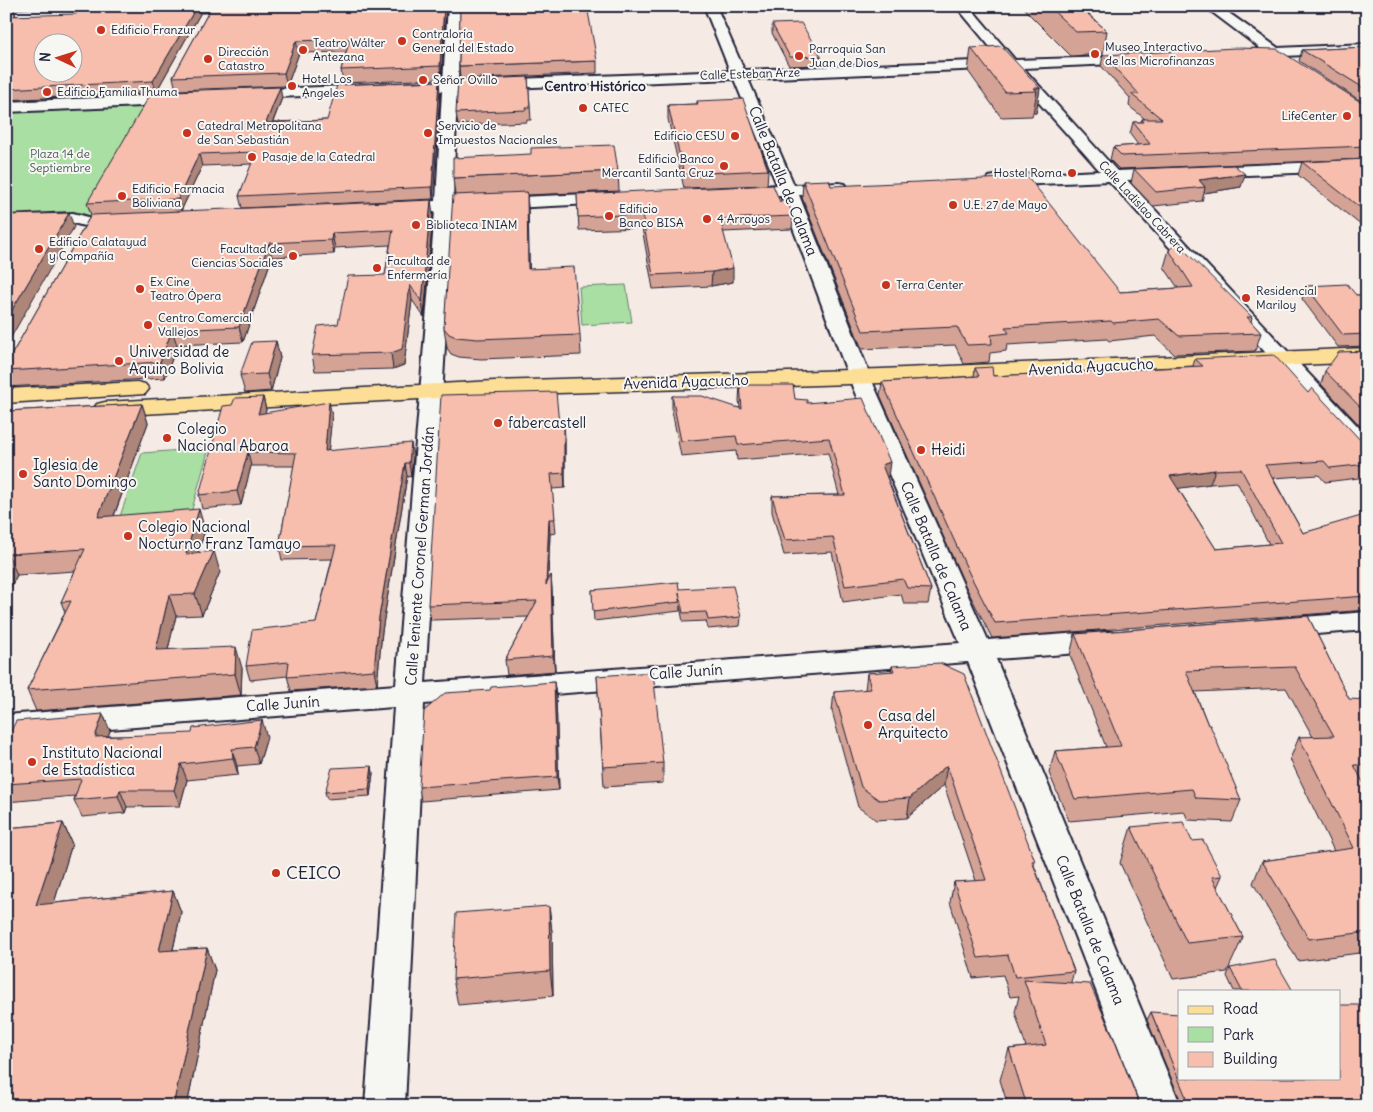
<svg xmlns="http://www.w3.org/2000/svg" width="1373" height="1112" viewBox="0 0 1373 1112" font-family="Delius,sans-serif">
<rect width="100%" height="100%" fill="#f6ebe4"/>
<filter id="ink" filterUnits="userSpaceOnUse"><feTurbulence type="fractalNoise" baseFrequency=".02" numOctaves="2"/><feDisplacementMap in="SourceGraphic" scale="10" xChannelSelector="R" yChannelSelector="G"/><feConvolveMatrix kernelMatrix="1 2 1 2 8 2 1 2 1" color-interpolation-filters="sRGB"/></filter>
<g filter="url(#ink)">
<!-- green -->
<path fill="#a9dfa2" stroke="#66806e" d="M157 102 90 216 81 213 6 217V110Z
M626 285 632 322 582 325 579 287Z
M209 448 189 520 117 525 142 453Z"/>
<g fill="none" stroke-linecap="round" stroke-linejoin="round">
<defs>
<path id="minor" d="M448 6H460L458 81 730 71 704 6H716L744 70 1001 60 956 6H969L1015 60 1142 56 1144 59 1142 62 1137 63 1023 68 1117 171 1367 160V170L1127 180 1367 436V457L1359 455 1109 181 995 186 989 185 986 181 989 177 995 176 1100 171 1008 68 748 79 794 185 839 183 845 184 848 188 845 192 839 193 799 195 875 388 988 640 1107 631 1117 634 1121 641 1117 648 1107 651 996 659 1181 1106H1141L968 662 424 704 405 1106H365L394 707 6 737V715L396 685 435 211 396 213 390 212 387 208 390 204 396 203 436 201 442 91 246 98 241 97 239 94 241 91 246 90 443 82ZM734 79 777 185 735 188 732 192 735 196 741 197 781 196 853 388 960 643 425 683 453 211 612 203 618 202 621 198 618 194 612 193 453 200 457 90Z
M1204 6H1219L1278 48 1367 44V52L1284 56 1278 59 1272 57H1241L1239 54 1241 51 1261 49Z
M182 92 187 93 189 96 187 99 142 106 6 112V102L142 96Z
M73 213 88 217H128L131 221 128 225 88 227 73 223 6 226V216Z
M1367 612V630L1278 637 1268 635 1264 628 1268 621 1278 619Z"/>
<path id="secondary" d="M108 6 120 7 122 10 115 14 6 18V10Z
M158 6H277L271 10 163 13 158 12 156 9Z"/>
<path id="primary" d="M1367 348V362L881 383 494 395 105 416 97 414 93 409 97 404 105 402 494 381 881 369Z
M137 382 145 384 149 389 145 394 6 403V389Z"/>
</defs>
<!-- minor casing -->
<use href="#minor" stroke="#22223b" stroke-width="4"/>
<!-- secondary casing -->
<use href="#secondary" stroke="#22223b" stroke-width="3"/>
<!-- primary casing -->
<use href="#primary" stroke="#22223b" stroke-width="3"/>
<!-- minor -->
<use href="#minor" fill="#f6f6f2" fill-rule="evenodd"/>
<!-- secondary -->
<use href="#secondary" fill="#f6f6f2" fill-rule="evenodd"/>
<!-- primary -->
<use href="#primary" fill="#fdde96" fill-rule="evenodd"/>
</g>
<!-- wall -->
<path fill="#d4a395" stroke="#22223b" fill-rule="evenodd" d="M212 6H446L441 79 343 83 341 70 346 52 299 53 287 86 176 90 173 77Z
M1025 6H1079L1107 31 1103 54 1071 56 1025 10Z
M14 9 16 16 200 14 156 92 6 100V10Z
M772 24 821 56V65L789 66 772 33Z
M1367 47V105L1299 61 1302 50Z
M971 48 1040 88 1036 113H1033L1032 116 1001 117 968 71Z
M1103 55 1367 106V159L1119 169 1110 160 1113 147 1138 145 1130 134 1133 122H1141L1142 119H1145L1129 106 1130 98 1101 66Z
M597 61V73L460 79 459 66Z
M528 77 531 120H527V122L458 125 456 113Z
M440 92 433 199 242 208 239 196 252 164 202 166 181 211 433 214 424 317 412 300 404 365 393 369 315 371 312 355 338 324 385 275 390 245 335 248 334 254 272 257 243 342 177 345 165 378 6 387V371L8 361 91 215 87 203 282 98 273 122 327 120Z
M697 101 768 170 767 185 684 188 668 119V105L697 104Z
M1367 159V230L1298 175 1302 162Z
M1134 169 1241 187 1204 193 1202 201 1153 206 1131 183Z
M618 171 619 191 527 195 528 209 529 269 580 335 581 355 481 359 459 357 451 354 447 348 444 328 455 195 453 178Z
M803 181 831 186 1120 292 1178 288 1164 267 1169 250 1252 317 1251 322 1261 333 1255 351 1174 354 1155 336 1109 341 1107 339 1007 345 1006 351 990 353 989 362 964 364 955 345 862 349 802 197Z
M577 194 780 202 793 216 792 229 723 232 733 282 711 286 653 289 642 228 579 230Z
M1306 286 1356 295H1367V346L1338 347 1302 299Z
M276 341 280 358 271 391 245 393 240 375Z
M1367 351V433L1321 384 1325 371Z
M1195 359 1308 393 1363 443 1367 444V477L1325 482 1319 475 1273 478 1303 533 1367 516V610L992 638 966 587 880 395 882 382 974 376 975 368 993 376 1193 366ZM1237 482 1269 544 1216 549 1178 488 1210 484Z
M740 385 795 399 807 403 888 477H887L931 589 928 604H904L901 594 843 602 832 552 784 555 772 512V496L839 495 828 453 737 460 736 451 681 456 672 411V396L740 408 739 400Z
M263 397 266 410 265 413 332 415 328 451 413 456 411 477 407 476 382 631 377 685 291 691 287 676 250 680 246 666 316 623 332 559 282 560 279 546 294 466H251L241 505 202 509 199 495 232 405Z
M142 404 148 423 114 516 205 530 198 553 220 572 202 615 176 616 168 649 242 668 241 695 36 711 27 690 65 612 61 602 75 571 17 575 6 596V411Z
M559 424 565 438V488L552 489 556 533 550 534 548 581 551 575 552 590 555 671 507 675 505 660 528 617 431 620 428 605Z
M679 589 741 617 740 626 708 629 706 621 683 622 680 606V611L594 621 592 590Z
M1308 616 1349 699 1367 765V787H1365L1367 790V952L1298 961 1253 883 1262 861 1334 851 1290 759 1299 737H1313L1286 688 1195 692 1208 725 1241 800 1232 822 1188 820 1184 811 1069 821 1049 773 1055 751 1106 747 1070 655 1075 634Z
M892 666 1035 861 1034 865 1074 971 1071 982 1140 1106H1008L1000 1080 1009 1049 1026 1047 1015 1012 1019 996 1010 997 1003 975 973 978 950 902 954 882 976 881 944 785 907 818 876 820 858 807 832 711 834 692 865 690 867 673 891 672Z
M597 676 663 763V783L604 787Z
M554 682 556 696 559 790 421 801 419 787 490 690Z
M103 714 110 731 108 736 267 737 259 764 237 766 238 775 187 780 180 806 127 807 125 813 82 817 74 800 75 796 6 802V740Z
M372 766 373 773 370 796 327 799 325 792Z
M63 823 72 844 54 903 173 891 181 912 173 950 207 948 215 970 187 1106H6V828Z
M1131 827 1192 841 1222 876 1217 887 1243 937 1227 972 1173 979 1120 863Z
M549 906 552 932 553 996 458 1005 453 979Z
M1230 968 1293 991H1234L1227 976Z
M1151 1012 1179 1078 1367 1106H1182V1104L1147 1020Z"/>
<!-- shaded-wall -->
<path fill="#ad8579" stroke="#22223b" d="M6 6H27L26 7 6 9Z
M197 6H198L200 14 156 92 153 81Z
M444 6H446L441 79 440 66Z
M14 9 17 20 9 16Z
M296 41 299 53 287 86 284 73Z
M439 81 440 92 433 199 432 187Z
M280 87 282 98 268 134 266 123Z
M1034 88H1040L1036 113H1033L1037 91Z
M199 154 202 166 181 211 178 199Z
M1245 174 1241 187 1204 193 1205 187 1199 180Z
M527 192 528 209 530 288 528 269Z
M431 200 433 214 424 317 422 302Z
M69 213 74 227 6 346V320Z
M332 233 335 248 334 254 331 240Z
M269 243 272 257 243 342 239 327Z
M733 268V282L711 286 712 272Z
M410 285 412 300 404 365 393 369 391 353Z
M172 330 177 345 165 378 160 362Z
M276 341 280 358 271 391 267 374Z
M263 397 266 410 261 427 258 414Z
M329 402 332 415 327 465 325 451Z
M142 404 148 423 106 537 98 517Z
M564 424 565 438V488L564 473Z
M411 443 413 456 411 477 409 463Z
M248 452 251 466 241 505 237 491Z
M890 462 888 477 880 480 882 465Z
M405 463 407 476 382 631 377 685 374 670 379 617Z
M1215 470 1210 484 1167 490 1170 476Z
M199 509 205 530 192 575 186 554Z
M549 519 550 534 547 600 546 585Z
M214 551 220 572 202 615 195 594Z
M8 554 17 575 6 596V558Z
M551 575 552 590 555 671 553 656Z
M169 595 176 616 163 670 156 650Z
M6 630 7 632 9 669 6 682Z
M236 647 242 668 241 695 235 674Z
M554 682 556 696 559 790 557 777Z
M103 714 110 731 101 754 95 737Z
M262 720 267 737 259 764 254 747Z
M232 749 237 766 238 775 233 758Z
M181 764 187 780 180 806 174 790Z
M947 765 944 785 907 818 910 798Z
M372 766 373 773 370 796 369 789Z
M120 790 127 807 125 813 118 796Z
M63 823 72 844 47 926 36 905Z
M173 891 181 912 168 972 159 951Z
M549 906 552 932 553 996 550 971Z
M207 948 215 970 187 1106H173Z"/>
<!-- building -->
<path fill="#f7bead" stroke="#22223b" fill-rule="evenodd" d="M124 6H197L153 81 6 89V10L14 9 9 16 76 14 81 8ZM42 42H72V72H42Z
M212 6H444L440 66 341 70 350 39 296 41 284 73 173 77Z
M460 6H587L597 61 459 66Z
M1048 6H1079L1107 31 1076 32Z
M801 23 821 56 790 57 772 24Z
M1001 46 1040 88H1034L1037 91 1005 92 971 48Z
M1367 47V90L1302 50Z
M1236 48 1277 49 1367 106V146L1122 156 1113 147 1150 144 1133 122H1144L1142 119H1162L1131 94H1139L1103 55Z
M528 77 530 108H526V110L456 113 458 80Z
M439 81 432 187 239 196 256 152 199 154 178 199 87 203 150 95 173 91 280 87 266 123 327 120 337 85Z
M743 99 768 170 684 174 668 105 698 104 697 101Z
M614 145 618 171 453 178V158L531 154V148Z
M1367 159V213L1302 162Z
M1234 165 1245 174 1199 180 1205 187 1156 192 1134 169Z
M1028 177 1120 292 1193 287 1169 250 1177 243 1252 317H1247L1261 333 1179 336 1159 319 1113 323 1111 321 1005 327 1009 333 991 335 992 344 967 345 957 327 863 331 803 181 829 180 831 186Z
M773 185 780 202 786 197 793 216 720 219 733 268 712 272 653 275 642 214 578 217 577 194Z
M527 192 528 269 574 267 580 335 478 339 456 337 449 334 444 328 453 195Z
M431 200 422 302 410 285 402 349 391 353 312 355 318 326 338 324 348 276 385 275 393 230 332 233 331 240 269 243 239 327 172 330 160 362 6 371V361H8L91 215Z
M69 213 6 320V215Z
M1347 284 1356 295H1367V334L1343 335 1306 286Z
M276 341 267 374 240 375 252 342Z
M1367 351V414L1325 371 1339 352Z
M1274 355 1308 393 1312 388 1363 443 1367 444V464L1330 468 1324 461 1265 465 1303 533 1361 516H1367V596L995 623 969 573 882 382 979 376 975 368 992 367 993 376 1203 366 1195 359ZM1241 469 1281 543 1216 549 1170 476 1215 470Z
M740 385H793L795 399 807 400V403L863 398 890 462 882 465 931 589 907 588 903 579 845 586 833 537 785 540 772 496 845 495 829 438 738 445 736 436 681 441 672 396H702L742 409Z
M556 392 559 424H564V473L551 474 555 519H549L546 585 551 575 553 656 505 660 537 601 428 605 441 395Z
M263 397 258 414 329 402 325 451 411 443 409 463H405L379 617 374 670 287 677 289 662 246 666 252 630 316 623 336 545 279 546 296 453 248 452 237 491 199 495 223 406 232 405 235 398Z
M142 404 98 517 199 509 186 554 214 551 195 594 169 595 156 650 236 647 235 674 27 690 71 601 61 602 85 549 8 554 6 558V411Z
M678 582 679 589 733 586 741 617 708 620 706 612 683 613 679 592 680 602 593 612 592 590Z
M1308 616 1349 699 1367 700V765H1354L1367 790V932L1309 939 1262 861 1354 848 1299 737 1334 736 1295 667 1186 671 1208 725H1210L1241 800 1196 798 1192 789 1075 799 1055 751 1121 746 1075 634Z
M940 663 964 674 1035 861H1032L1074 971 1015 977 1008 955 978 958 954 882 986 880 947 765 910 798 879 800 861 787 834 692 871 689 867 673 894 671 892 666Z
M653 672 663 763 603 767 597 676Z
M554 682 557 777 419 787 424 711 445 693 490 690 491 687Z
M103 714 95 737 192 733 193 728 262 720 254 747 232 749 233 758 181 764 174 790H120L118 796 74 800 81 779 6 784V740L16 721Z
M372 766 369 789 325 792 332 768Z
M1183 822 1192 841 1203 840 1222 876 1212 877 1243 937 1187 943 1131 827Z
M63 823 36 905 173 891 159 951 207 948 173 1106H6V971L12 958 6 959V828Z
M549 906 550 971 453 979 456 913Z
M1275 960 1293 991H1242L1230 968Z
M1024 980 1090 984 1114 1039 1140 1106H1027L1009 1049 1046 1045Z
M1339 1005H1367V1106H1187L1184 1100 1186 1097 1151 1012 1179 1014V1078H1339Z"/>
</g>
<!-- markers -->
<g fill="#c8321e" stroke="#f6f6f2" stroke-width="2">
<circle cx="101" cy="30" r="5"/>
<circle cx="402" cy="41" r="5"/>
<circle cx="303" cy="50" r="5"/>
<circle cx="1095" cy="54" r="5"/>
<circle cx="799" cy="56" r="5"/>
<circle cx="208" cy="59" r="5"/>
<circle cx="423" cy="80" r="5"/>
<circle cx="292" cy="86" r="5"/>
<circle cx="47" cy="92" r="5"/>
<circle cx="583" cy="108" r="5"/>
<circle cx="1347" cy="116" r="5"/>
<circle cx="187" cy="133" r="5"/>
<circle cx="428" cy="133" r="5"/>
<circle cx="735" cy="136" r="5"/>
<circle cx="252" cy="157" r="5"/>
<circle cx="724" cy="166" r="5"/>
<circle cx="1072" cy="173" r="5"/>
<circle cx="122" cy="196" r="5"/>
<circle cx="953" cy="205" r="5"/>
<circle cx="609" cy="216" r="5"/>
<circle cx="707" cy="219" r="5"/>
<circle cx="416" cy="225" r="5"/>
<circle cx="39" cy="249" r="5"/>
<circle cx="293" cy="256" r="5"/>
<circle cx="377" cy="268" r="5"/>
<circle cx="886" cy="285" r="5"/>
<circle cx="140" cy="289" r="5"/>
<circle cx="1246" cy="298" r="5"/>
<circle cx="148" cy="325" r="5"/>
<circle cx="119" cy="361" r="5"/>
<circle cx="498" cy="423" r="5"/>
<circle cx="167" cy="438" r="5"/>
<circle cx="921" cy="450" r="5"/>
<circle cx="23" cy="474" r="5"/>
<circle cx="128" cy="536" r="5"/>
<circle cx="868" cy="725" r="5"/>
<circle cx="32" cy="762" r="5"/>
<circle cx="276" cy="873" r="5"/>
</g>
<g text-anchor="middle" stroke-width="4" stroke-linejoin="round" paint-order="stroke">
<!-- far-poi labels -->
<g font-size="12" fill="#22223b" stroke="#f6f6f2" text-anchor="start">
<text x="111" y="34">Edificio Franzur</text>
<text x="412" y="38">Contraloría<tspan x="412" dy="14">General del Estado</tspan></text>
<text x="313" y="47">Teatro Wálter<tspan x="313" dy="14">Antezana</tspan></text>
<text x="1105" y="51">Museo Interactivo<tspan x="1105" dy="14">de las Microfinanzas</tspan></text>
<text x="809" y="53">Parroquia San<tspan x="809" dy="14">Juan de Dios</tspan></text>
<text x="218" y="56">Dirección<tspan x="218" dy="14">Catastro</tspan></text>
<text x="302" y="83">Hotel Los<tspan x="302" dy="14">Angeles</tspan></text>
<text x="433" y="84">Señor Ovillo</text>
<text x="57" y="96">Edificio Familia Thuma</text>
<text x="593" y="112">CATEC</text>
<text x="1337" y="120" text-anchor="end">LifeCenter</text>
<text x="197" y="130">Catedral Metropolitana<tspan x="197" dy="14">de San Sebastián</tspan></text>
<text x="438" y="130">Servicio de<tspan x="438" dy="14">Impuestos Nacionales</tspan></text>
<text x="725" y="140" text-anchor="end">Edificio CESU</text>
<text x="262" y="161">Pasaje de la Catedral</text>
<text x="714" y="163" text-anchor="end">Edificio Banco<tspan x="714" dy="14">Mercantil Santa Cruz</tspan></text>
<text x="1062" y="177" text-anchor="end">Hostel Roma</text>
<text x="132" y="193">Edificio Farmacia<tspan x="132" dy="14">Boliviana</tspan></text>
<text x="963" y="209">U.E. 27 de Mayo</text>
<text x="619" y="213">Edificio<tspan x="619" dy="14">Banco BISA</tspan></text>
<text x="717" y="223">4 Arroyos</text>
<text x="426" y="229">Biblioteca INIAM</text>
<text x="49" y="246">Edificio Calatayud<tspan x="49" dy="14">y Compañía</tspan></text>
<text x="283" y="253" text-anchor="end">Facultad de<tspan x="283" dy="14">Ciencias Sociales</tspan></text>
<text x="387" y="265">Facultad de<tspan x="387" dy="14">Enfermería</tspan></text>
<text x="150" y="286">Ex Cine<tspan x="150" dy="14">Teatro Ópera</tspan></text>
<text x="896" y="289">Terra Center</text>
<text x="1256" y="295">Residencial<tspan x="1256" dy="14">Mariloy</tspan></text>
<text x="158" y="322">Centro Comercial<tspan x="158" dy="14">Vallejos</tspan></text>
</g>
<!-- far-street labels -->
<g font-size="12" fill="#22223b" stroke="#f6f6f2">
<text transform="translate(750 74) rotate(-2)" y="4">Calle Esteban Arze</text>
<text transform="translate(1142 207) rotate(47)" y="4">Calle Ladislao Cabrera</text>
</g>
<!-- far-park labels -->
<g font-size="12" fill="#4a5b5a" stroke="#f6f6f2">
<text x="60" y="158">Plaza 14 de<tspan x="60" dy="14">Septiembre</tspan></text>
</g>
<!-- far-neighbourhood labels -->
<g font-size="14" font-weight="bold" fill="#22223b" stroke="#f6f6f2">
<text x="595" y="91">Centro Histórico</text>
</g>
<!-- street labels -->
<g font-size="15" fill="#22223b" stroke="#f6f6f2">
<text transform="translate(783 181) rotate(68)" y="5">Calle Batalla de Calama</text>
<text transform="translate(1091 367) rotate(-3)" y="5">Avenida Ayacucho</text>
<text transform="translate(686 382) rotate(-2)" y="5">Avenida Ayacucho</text>
<text transform="translate(420 556) rotate(-86)" y="5">Calle Teniente Coronel German Jordán</text>
<text transform="translate(936 556) rotate(67)" y="5">Calle Batalla de Calama</text>
<text transform="translate(686 672) rotate(-4)" y="5">Calle Junín</text>
<text transform="translate(283 704) rotate(-4)" y="5">Calle Junín</text>
<text transform="translate(1090 930) rotate(68)" y="5">Calle Batalla de Calama</text>
</g>
<!-- poi labels -->
<g font-size="15" fill="#22223b" stroke="#f6f6f2" text-anchor="start">
<text x="129" y="357">Universidad de<tspan x="129" dy="17">Aquino Bolivia</tspan></text>
<text x="508" y="428">fabercastell</text>
<text x="177" y="434">Colegio<tspan x="177" dy="17">Nacional Abaroa</tspan></text>
<text x="931" y="455">Heidi</text>
<text x="33" y="470">Iglesia de<tspan x="33" dy="17">Santo Domingo</tspan></text>
<text x="138" y="532">Colegio Nacional<tspan x="138" dy="17">Nocturno Franz Tamayo</tspan></text>
<text x="878" y="721">Casa del<tspan x="878" dy="17">Arquitecto</tspan></text>
<text x="42" y="758">Instituto Nacional<tspan x="42" dy="17">de Estadística</tspan></text>
</g>
<!-- near-poi labels -->
<g font-size="18" fill="#22223b" stroke="#f6f6f2" text-anchor="start">
<text x="286" y="879">CEICO</text>
</g>
</g>
<!-- margin -->
<rect width="1373" height="1112" fill="none" stroke="#f6f6f2" stroke-width="25"/>
<rect x="12" y="12" width="1348" height="1087" fill="none" stroke="#22223b" stroke-width="2" filter="url(#ink)"/>
<!-- legend -->
<rect x="1178" y="990" width="162" height="90" fill="#f6f6f2" stroke="#a1a1a9"/>
<rect x="1188" y="1006" width="25" height="8" fill="#fdde96" stroke="#a1a1a9"/>
<text x="1223" y="1014" font-size="15" fill="#22223b">Road</text>
<rect x="1188" y="1027" width="25" height="15" fill="#a9dfa2" stroke="#a1a1a9"/>
<text x="1223" y="1040" font-size="15" fill="#22223b">Park</text>
<rect x="1188" y="1052" width="25" height="15" fill="#f7bead" stroke="#a1a1a9"/>
<text x="1223" y="1064" font-size="15" fill="#22223b">Building</text>
<!-- north arrow -->
<g transform="translate(58 58) rotate(274)"><circle r="24" fill="#f6f6f2" stroke="#a1a1a9"/>
<path d="M0-4L9 19L0 12L-9 19Z" fill="#c8321e"/>
<text y="-8" font-size="14" font-weight="bold" text-anchor="middle" fill="#22223b">N</text>
</g>
</svg>
